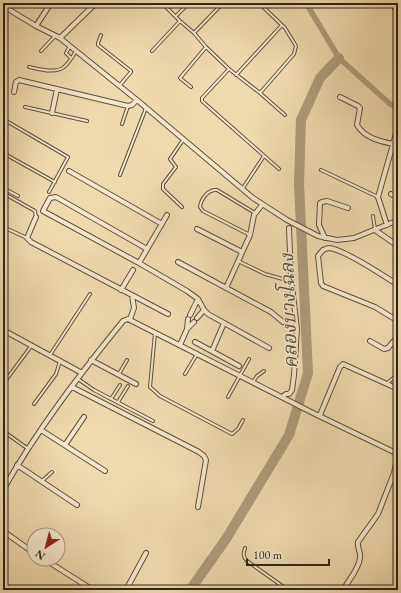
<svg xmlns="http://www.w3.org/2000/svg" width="401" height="593" viewBox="0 0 401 593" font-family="'EB Garamond','Noto Serif Thai',serif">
<rect width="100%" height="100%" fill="#f1d9af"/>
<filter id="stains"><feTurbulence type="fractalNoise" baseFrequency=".005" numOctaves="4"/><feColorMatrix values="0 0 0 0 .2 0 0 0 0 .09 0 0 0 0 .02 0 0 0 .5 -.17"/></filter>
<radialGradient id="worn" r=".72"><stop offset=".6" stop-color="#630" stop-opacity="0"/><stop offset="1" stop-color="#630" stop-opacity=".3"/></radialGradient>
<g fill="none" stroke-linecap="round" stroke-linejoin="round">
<!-- canal -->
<path stroke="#af9b7c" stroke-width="5.5" d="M306 3 339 58 390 104 398 108"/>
<!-- river -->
<path stroke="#af9b7c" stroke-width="10" d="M190 590 226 539 289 435 308 373 299 184 301 120 320 78 339 58
M396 590 398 586"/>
<defs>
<path id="lane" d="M162 3 180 21 194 33 206 47 229 69 260 93 285 115
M259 3 285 28 296 46 294 54 260 93
M176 16 189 3
M194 33 223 3
M101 35 98 43V45L131 71V72L120 85
M70 46 66 53 71 58
M41 51 55 36
M152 51 180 21
M29 67C39 69 55 74 64 67 69 63 73 56 76 51
M229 69 202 98V101L279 169
M236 75 282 25
M191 87 180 78 206 47
M25 107 87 121
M3 119 68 157 49 192
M122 124 128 106
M3 153 55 182
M321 170 378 197
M120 175 146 108
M3 188 18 196
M243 188 264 156
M3 193 35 211 36 217
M182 207 163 189V184L176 167 170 159 183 140
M373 216 375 229
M3 227 27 238
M250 235 203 211 200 207C201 199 208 189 217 190L255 213
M238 261 265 274 283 279
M155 333 150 387 160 396 232 434 238 429 243 420
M50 355 90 294
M119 374 127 360
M185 374 197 354
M78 379 94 390 153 421
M253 382 257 376 264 371
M3 384 32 345
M386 384 398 374
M228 397 249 359
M111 399 120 385
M118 402 128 386
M34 404 56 374 60 361
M3 431 27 448
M3 478 8 480
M42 481 52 472
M245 548C243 554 243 557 247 561L288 590
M136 590 138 587 144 590"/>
<path id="street" d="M393 3 398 15
M3 6 36 26 60 38 137 100 253 198 287 220 318 236 337 240 354 238 391 223 398 222
M36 26 51 3
M60 38 96 3
M14 92 16 82 19 80 128 106 132 105 137 100
M340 97 358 106 360 108 357 125C365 138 379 141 393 144
M52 113 57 89
M69 171 162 224
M391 194 398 198
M36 217 27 238 31 242 168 314
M387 225 378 197 397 130
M197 229 242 252
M375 230 398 246
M325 238 319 225 320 203 322 202 327 201 348 208
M147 249 56 197 50 198 43 211 139 263 187 291 198 299 204 310 208 314 269 348
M178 262 271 312 283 322
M139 263 167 215
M398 285C384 276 344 249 329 248 327 248 325 249 323 250L318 256 321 283 323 286 375 307 398 321
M226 288 250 235 254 215 262 205
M121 290 133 270
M190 315 198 299
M197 318 204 310
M130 319 134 308 132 295
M188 319 187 329 194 322
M3 330 82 373
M370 341 384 349 388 348 398 336
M195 342 239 366
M180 345 187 329
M212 351 224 323
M91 360 136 384
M72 387 199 452 204 456 206 460 198 507
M282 397 286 394H289L292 390 294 375 297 329 291 278 289 228
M320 415 340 367 343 364 398 389
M41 430 105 471
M65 445 84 417
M17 465 77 505
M3 490C37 430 80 374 123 321L128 319 315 414 398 454
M3 531 34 553
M44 559 93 590
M126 590 146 553
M343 590C348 581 359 569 360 558 361 552 357 548 358 542L378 514 394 473 398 456"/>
</defs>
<!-- lane casing -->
<use href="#lane" stroke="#5f513e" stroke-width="4"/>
<!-- street casing -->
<use href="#street" stroke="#5f513e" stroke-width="6"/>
<!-- lane -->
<use href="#lane" stroke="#f6e6cb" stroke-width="2"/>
<!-- street -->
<use href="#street" stroke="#f6e6cb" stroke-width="4"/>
</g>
<g text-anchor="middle" stroke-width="3" stroke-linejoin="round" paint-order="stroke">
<!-- water labels -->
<g font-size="19" font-style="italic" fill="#5b4e3c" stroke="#f6e6cb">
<text transform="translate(288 311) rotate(-92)" y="7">คลองบางโฉลง</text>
</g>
</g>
<!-- margin -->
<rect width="401" height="593" fill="none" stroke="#f1d9af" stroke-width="16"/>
<rect x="4" y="4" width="393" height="585" fill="none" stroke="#2e2419" stroke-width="2"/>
<rect x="8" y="8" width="385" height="577" fill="none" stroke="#2e2419"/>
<!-- north arrow -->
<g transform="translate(46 547) rotate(216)"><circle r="19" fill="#f6e6cb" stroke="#a69884"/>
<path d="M0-3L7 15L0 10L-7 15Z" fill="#8f2418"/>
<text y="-6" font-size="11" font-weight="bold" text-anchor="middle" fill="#2e2419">N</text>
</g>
<!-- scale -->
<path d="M247 559v6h82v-6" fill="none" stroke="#2e2419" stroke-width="2"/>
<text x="253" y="559" font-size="12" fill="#2e2419" stroke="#f6e6cb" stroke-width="3" paint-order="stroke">100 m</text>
<rect width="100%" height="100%" filter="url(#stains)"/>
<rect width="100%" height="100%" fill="url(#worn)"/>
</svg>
